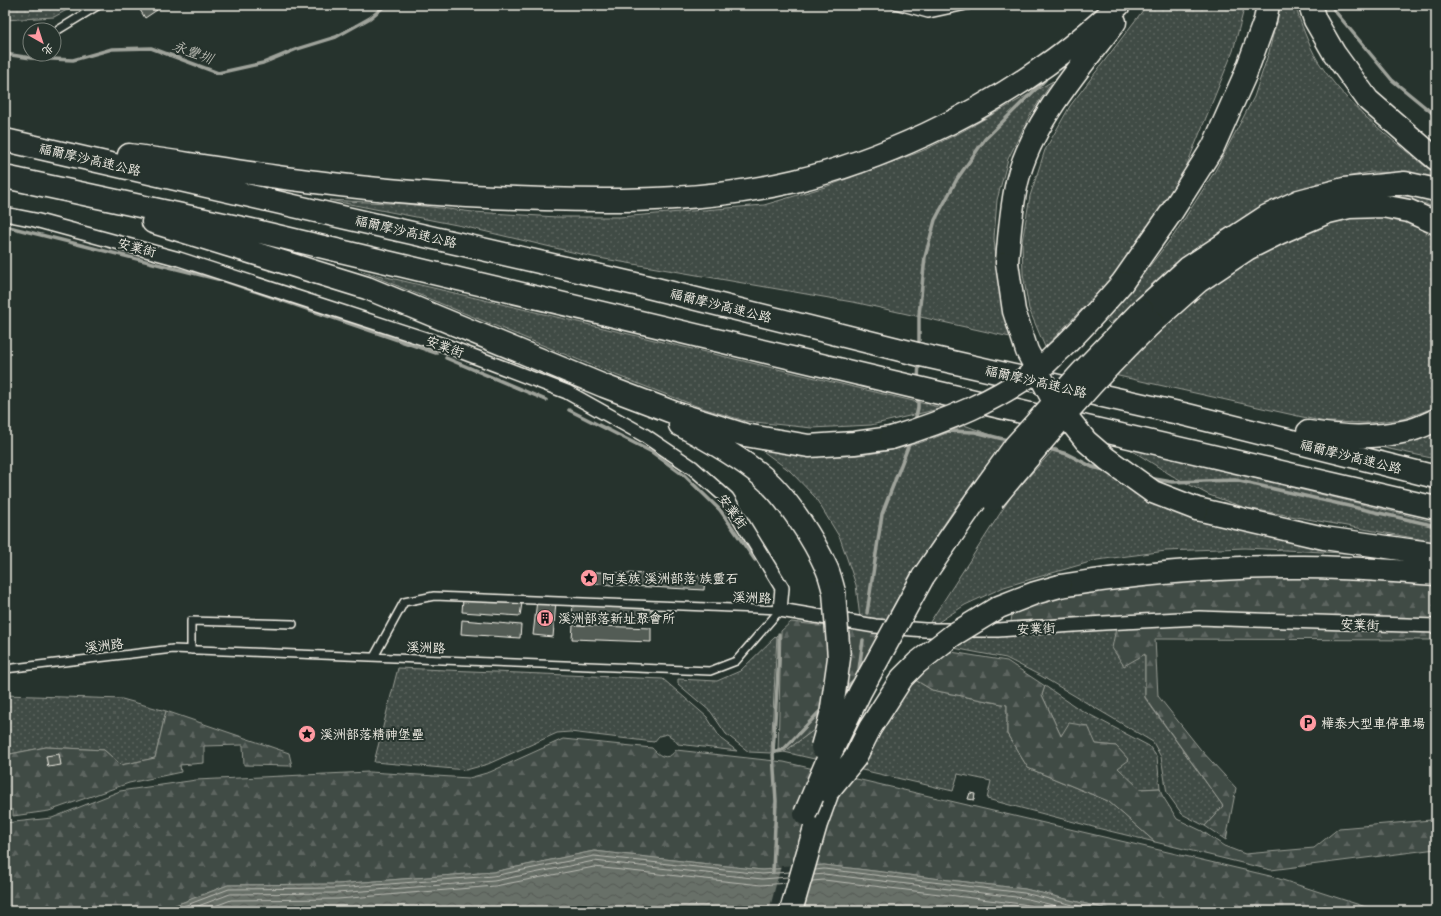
<svg xmlns="http://www.w3.org/2000/svg" width="1441" height="916" viewBox="0 0 1441 916" font-family="'Indie Flower','LXGW WenKai TC',sans-serif">
<defs>
<pattern id="grass-dots" width="8" height="8" patternUnits="userSpaceOnUse"><rect width="8" height="8" fill="#414b45"/><path d="M2 2h.1M6 6h.1" fill="none" stroke="#5d6560" stroke-width="1.8" stroke-linecap="round"/></pattern>
<pattern id="forest-firs" width="22" height="20" patternUnits="userSpaceOnUse"><rect width="22" height="20" fill="#414b45"/><path d="M5 1l3.5 6h-7zM16 11l3.5 6h-7z" fill="#5d6560"/></pattern>
<pattern id="water-waves" width="16" height="10" patternUnits="userSpaceOnUse"><rect width="16" height="10" fill="#676f68"/><path d="M0 5q4-4 8 0t8 0" fill="none" stroke="#565a55"/></pattern>
</defs>
<rect width="100%" height="100%" fill="#26332d"/>
<filter id="ink" filterUnits="userSpaceOnUse"><feTurbulence type="fractalNoise" baseFrequency=".025" numOctaves="2"/><feDisplacementMap in="SourceGraphic" scale="8" xChannelSelector="R" yChannelSelector="G"/><feConvolveMatrix kernelMatrix="1 2 1 2 8 2 1 2 1" color-interpolation-filters="sRGB"/></filter>
<g filter="url(#ink)">
<!-- grass -->
<path fill="url(#grass-dots)" stroke="#9a9e96" d="M5 5H76L54 17 5 20Z
M1147 5H1245L1233 51 1184 172 1148 228 1114 276 1045 347 1029 309 1023 274 1022 242 1030 196 1045 150 1070 106Z
M1280 5H1295C1301 24 1308 44 1318 61 1348 108 1394 141 1436 175V177L1413 173 1371 172 1318 183 1266 205 1220 232 1166 273 1110 324 1104 318 1134 286 1174 235 1215 171 1254 97 1269 52Z
M1053 81 1030 115 1008 159 997 200 994 238 997 271 1010 337 858 303 593 257 462 226 329 200 406 204 473 212 557 217H620L764 205 825 187 922 151 961 132Z
M1394 195 1432 199 1436 201V209L1426 204Z
M1372 215 1410 220 1436 233V407L1403 419 1367 423 1325 422 1114 375 1147 342 1199 295 1251 258 1334 219Z
M361 271 943 408 871 425 812 428 745 421 699 407 618 376Z
M964 425 1005 440 955 508 909 577 859 670 862 635 856 585 840 538 815 497 790 471 756 446C775 449 794 453 813 455 863 460 920 447 964 425Z
M1436 433V459L1380 447 1419 440Z
M1055 448 1091 468 1108 472 1124 481 1141 497 1205 523 1362 554 1245 548 1166 551 1097 560 1004 587 965 605 934 625 919 639 1012 495Z
M1128 448 1436 522V542L1246 508 1209 495 1171 475Z
M1116 628 1145 653V698L1223 806 1205 826 1182 814 1167 793 1161 757 1153 742 1041 676 1006 658 943 646 962 631Z
M777 635 771 753 749 752 726 734 711 712 678 684V679L717 681 740 671Z
M398 668 663 679 707 717 721 739 737 751 678 744 673 738 667 734 659 736 654 742 570 732 557 733 488 764 466 770 374 762Z
M912 678 932 690 1007 705V734L1028 768 1108 801 1155 842 1097 828 987 799 991 781 958 774 953 791 784 752 822 724 851 701 887 714Z
M1045 686 1079 709 1149 746 1157 757 1160 788 1140 789 1117 768 1128 759 1116 746 1096 744 1061 736 1042 695Z
M5 695 122 699 166 711 155 758 121 765 104 750 46 747 5 755Z"/>
<!-- forest -->
<path fill="url(#forest-firs)" stroke="#9a9e96" d="M1290 570 1436 579V621L1203 612 1011 622 1013 607 1098 583Z
M791 622 885 633 840 723 822 724 784 752 778 753 781 631Z
M1208 623 1436 631V640L1155 639 1158 696 1201 750 1236 788 1226 840 1205 826 1223 806 1145 697V654L1124 666 1112 648 1116 628Z
M939 650 1007 661 1045 686 1042 695 1061 736 1069 723 1088 726 1096 744 1116 746 1129 760 1118 768 1140 789 1160 788 1162 795 1177 819 1202 831 1224 846 1245 854 1314 848 1339 828 1431 820 1436 821V849L1271 870 1155 842 1108 801 1028 768 1007 734V705L932 690 912 678Z
M166 711 289 753 292 766 244 765 243 745 204 746V763L180 765 181 772 129 783 49 811 13 816V810H5V755L46 747 104 750 121 765 155 758Z
M563 739 652 748C660 757 668 761 676 750L784 762 1270 876 1366 907 1385 911H1115L1025 889 824 865 762 870 594 851 493 872 337 884 228 885 160 911H5V823L52 818 120 791 196 780 369 772 469 778 490 772Z"/>
<!-- water -->
<path fill="url(#water-waves)" stroke="#9fa39b" d="M594 851 762 870 824 865 1025 889 1115 911H160L228 885 337 884 493 872Z"/>
<!-- pier -->
<path fill="#26332d" d="M816 864 812 872 804 911H769L781 866Z"/>
<g fill="none" stroke-linecap="round" stroke-linejoin="round">
<!-- shore -->
<path stroke="#bcbdb5" stroke-width="1" d="M815 870 824 869 1024 893 1098 911
M814 875 824 874 1024 898 1077 911
M812 881 824 880 1022 904 1052 911
M171 911 229 889 337 888 493 876 594 856 762 874 790 872
M185 911 230 894 337 893 494 881 594 861 762 879 788 877
M202 911 231 900 338 899 495 886 594 867 761 885 787 883"/>
<!-- stream -->
<path stroke="#9fa39b" stroke-width="3.5" d="M1332 5 1334 10 1392 80 1436 116
M5 54 31 58 73 60 112 49 151 48 218 73 263 63 297 49 336 37 370 18 386 5
M5 226 225 281 436 353
M919 348V315L925 257 935 220 957 179 985 139 1045 80
M446 358 546 400
M918 380 919 362
M569 410 652 452 685 476 720 510 755 560
M915 421 918 408V396
M923 439 948 431 975 432 1011 441
M1046 448 1067 454 1093 467 1106 470
M1149 478 1172 482 1235 480 1436 526
M867 613 882 514 911 439
M843 690 858 677 863 640
M773 753 784 749 824 707
M773 872 776 801 773 753 779 655V634"/>
</g>
<!-- building -->
<path fill="#525c55" stroke="#f4f1e8" d="M137 5H154L157 10 145 18Z
M596 572 705 576 704 590 595 584Z
M463 598 522 603 520 616 462 612Z
M537 600 556 602 553 637 533 635Z
M573 603 651 606V620L572 617Z
M462 620 521 625 520 638 461 634Z
M573 625 651 628V642L572 639Z
M59 754 61 765 48 767 46 756Z
M970 793 975 794 974 800 968 799Z"/>
<g fill="none" stroke-linecap="round" stroke-linejoin="round">
<defs>
<path id="service" d="M895 5 928 14 970 5
M58 30 99 5
M191 650V621L293 624
M374 657 404 602 434 596 780 610
M5 669 173 649 710 671 736 661 780 610"/>
<path id="minor" d="M5 214 35 220 179 259 444 345 567 392 644 435 693 468 727 498 782 588 780 610 875 626 925 630H998L1104 623 1199 618 1436 626"/>
<path id="motorway" d="M1310 5 1315 20 1334 53 1368 100 1436 159
M5 140 644 286 921 355 1183 414 1436 477
M129 155C191 164 253 174 316 182 392 192 469 197 545 199 629 202 714 200 795 181 881 160 975 116 1046 65 1072 47 1096 26 1119 5
M5 177 256 231 931 391 1436 508
M153 222 367 288 604 386 675 413 745 435 809 446 854 443 891 438
M1007 263C1009 236 1011 209 1017 182 1031 123 1079 69 1115 22
M1122 283 1171 213 1213 147 1245 75 1265 20 1268 5
M1142 310 1188 268 1267 216 1299 201 1344 189 1405 183 1436 190
M1153 322 1199 281 1247 249 1279 233 1328 212 1349 207 1382 206 1409 211 1436 223
M680 425C709 440 738 456 763 477 787 497 814 540 827 569 830 576 832 584 834 592
M1308 432C1342 437 1372 439 1407 431 1417 429 1427 424 1436 420
M1197 509 1324 538 1436 554
M923 577 976 500
M1060 586C1137 574 1215 567 1293 567 1341 566 1389 571 1436 574
M791 911 816 824 828 791"/>
</defs>
<!-- service casing -->
<use href="#service" stroke="#f4f1e8" stroke-width="10"/>
<!-- minor casing -->
<use href="#minor" stroke="#f4f1e8" stroke-width="16"/>
<!-- motorway casing -->
<use href="#motorway" stroke="#f4f1e8" stroke-width="25"/>
<!-- service -->
<use href="#service" stroke="#26332d" stroke-width="7"/>
<!-- minor -->
<use href="#minor" stroke="#26332d" stroke-width="13"/>
<!-- motorway -->
<use href="#motorway" stroke="#26332d" stroke-width="22"/>
<defs>
<path id="motorway-bridge" d="M1007 263 1014 311 1027 351 1052 398 1086 441 1107 459 1153 492 1197 509
M891 438C947 421 997 401 1044 365 1050 360 1056 353 1062 348 1084 327 1102 306 1122 283
M976 500 1015 446 1082 372 1142 310
M993 500C1044 438 1095 377 1153 322
M822 747 831 715 839 658 834 592
M828 791 855 758 870 728 902 678 917 663 953 635 999 607 1035 593 1060 586
M805 814 831 752 860 692 923 577"/>
</defs>
<!-- motorway-bridge casing -->
<use href="#motorway-bridge" stroke="#f4f1e8" stroke-width="25" stroke-linecap="butt"/>
<!-- motorway-bridge -->
<use href="#motorway-bridge" stroke="#26332d" stroke-width="22"/>
</g>
</g>
<!-- icons -->
<defs>
<symbol id="sight-disc" viewBox="-11 -11 22 22"><circle r="9.5" fill="#ff9aa2" stroke="#26332d"/><path d="M0-6L1.8-2.2L6-1.7L2.9 1.2L3.7 5.4L0 3.3L-3.7 5.4L-2.9 1.2L-6-1.7L-1.8-2.2Z" fill="#111"/></symbol>
<symbol id="building-disc" viewBox="-11 -11 22 22"><circle r="9.5" fill="#ff9aa2" stroke="#26332d"/><path d="M-4-6H4V6H1V3H-1V6H-4ZM-2.5-4.3h1.7v1.8h-1.7ZM.8-4.3h1.7v1.8H.8ZM-2.5-1h1.7V.8h-1.7ZM.8-1h1.7V.8H.8Z" fill="#111"/></symbol>
<symbol id="parking-disc" viewBox="-11 -11 22 22"><circle r="9.5" fill="#ff9aa2" stroke="#26332d"/><path d="M-3.5-5.5H1a3.5 3.5 0 0 1 0 7H-1V5.5H-3.5ZM-1-3.4V-.6H.8a1.4 1.4 0 0 0 0-2.8Z" fill="#111"/></symbol>
</defs>
<g fill-rule="evenodd">
<use href="#sight-disc" x="579" y="568" width="20" height="20"/>
<use href="#building-disc" x="535" y="608" width="20" height="20"/>
<use href="#parking-disc" x="1298" y="713" width="20" height="20"/>
<use href="#sight-disc" x="297" y="724" width="20" height="20"/>
</g>
<g text-anchor="middle" stroke-width="4" stroke-linejoin="round" paint-order="stroke">
<!-- street labels -->
<g font-size="13" fill="#f4f1e8" stroke="#26332d">
<text transform="translate(90 159) rotate(13)" y="5">福爾摩沙高速公路</text>
<text transform="translate(406 231) rotate(13)" y="5">福爾摩沙高速公路</text>
<text transform="translate(137 247) rotate(15)" y="5">安業街</text>
<text transform="translate(721 305) rotate(14)" y="5">福爾摩沙高速公路</text>
<text transform="translate(445 346) rotate(20)" y="5">安業街</text>
<text transform="translate(1036 381) rotate(13)" y="5">福爾摩沙高速公路</text>
<text transform="translate(1351 456) rotate(14)" y="5">福爾摩沙高速公路</text>
<text transform="translate(733 511) rotate(54)" y="5">安業街</text>
<text transform="translate(752 597) rotate(2)" y="5">溪洲路</text>
<text transform="translate(1360 624) rotate(2)" y="5">安業街</text>
<text transform="translate(1036 628) rotate(-3)" y="5">安業街</text>
<text transform="translate(104 645) rotate(-7)" y="5">溪洲路</text>
<text transform="translate(426 647) rotate(2)" y="5">溪洲路</text>
</g>
<!-- poi labels -->
<g font-size="13" fill="#f4f1e8" stroke="#26332d" text-anchor="start">
<text x="602" y="583">阿美族 溪洲部落 族靈石</text>
<text x="558" y="623">溪洲部落新址聚會所</text>
<text x="1321" y="728">樺泰大型車停車場</text>
<text x="320" y="739">溪洲部落精神堡壘</text>
</g>
<!-- water labels -->
<g font-size="14" font-style="italic" fill="#bcbdb5" stroke="#26332d">
<text transform="translate(193 52) rotate(20)" y="5">永豐圳</text>
</g>
</g>
<!-- margin -->
<rect width="1441" height="916" fill="none" stroke="#26332d" stroke-width="20"/>
<rect x="10" y="10" width="1421" height="896" fill="none" stroke="#f4f1e8" stroke-width="1.5" filter="url(#ink)"/>
<!-- north arrow -->
<g transform="translate(42 42) rotate(141)"><circle r="19" fill="#26332d" stroke="#787f78"/>
<path d="M0-3L7 15L0 10L-7 15Z" fill="#ff9aa2"/>
<text y="-6" font-size="11" font-weight="bold" text-anchor="middle" fill="#f4f1e8">北</text>
</g>
</svg>
